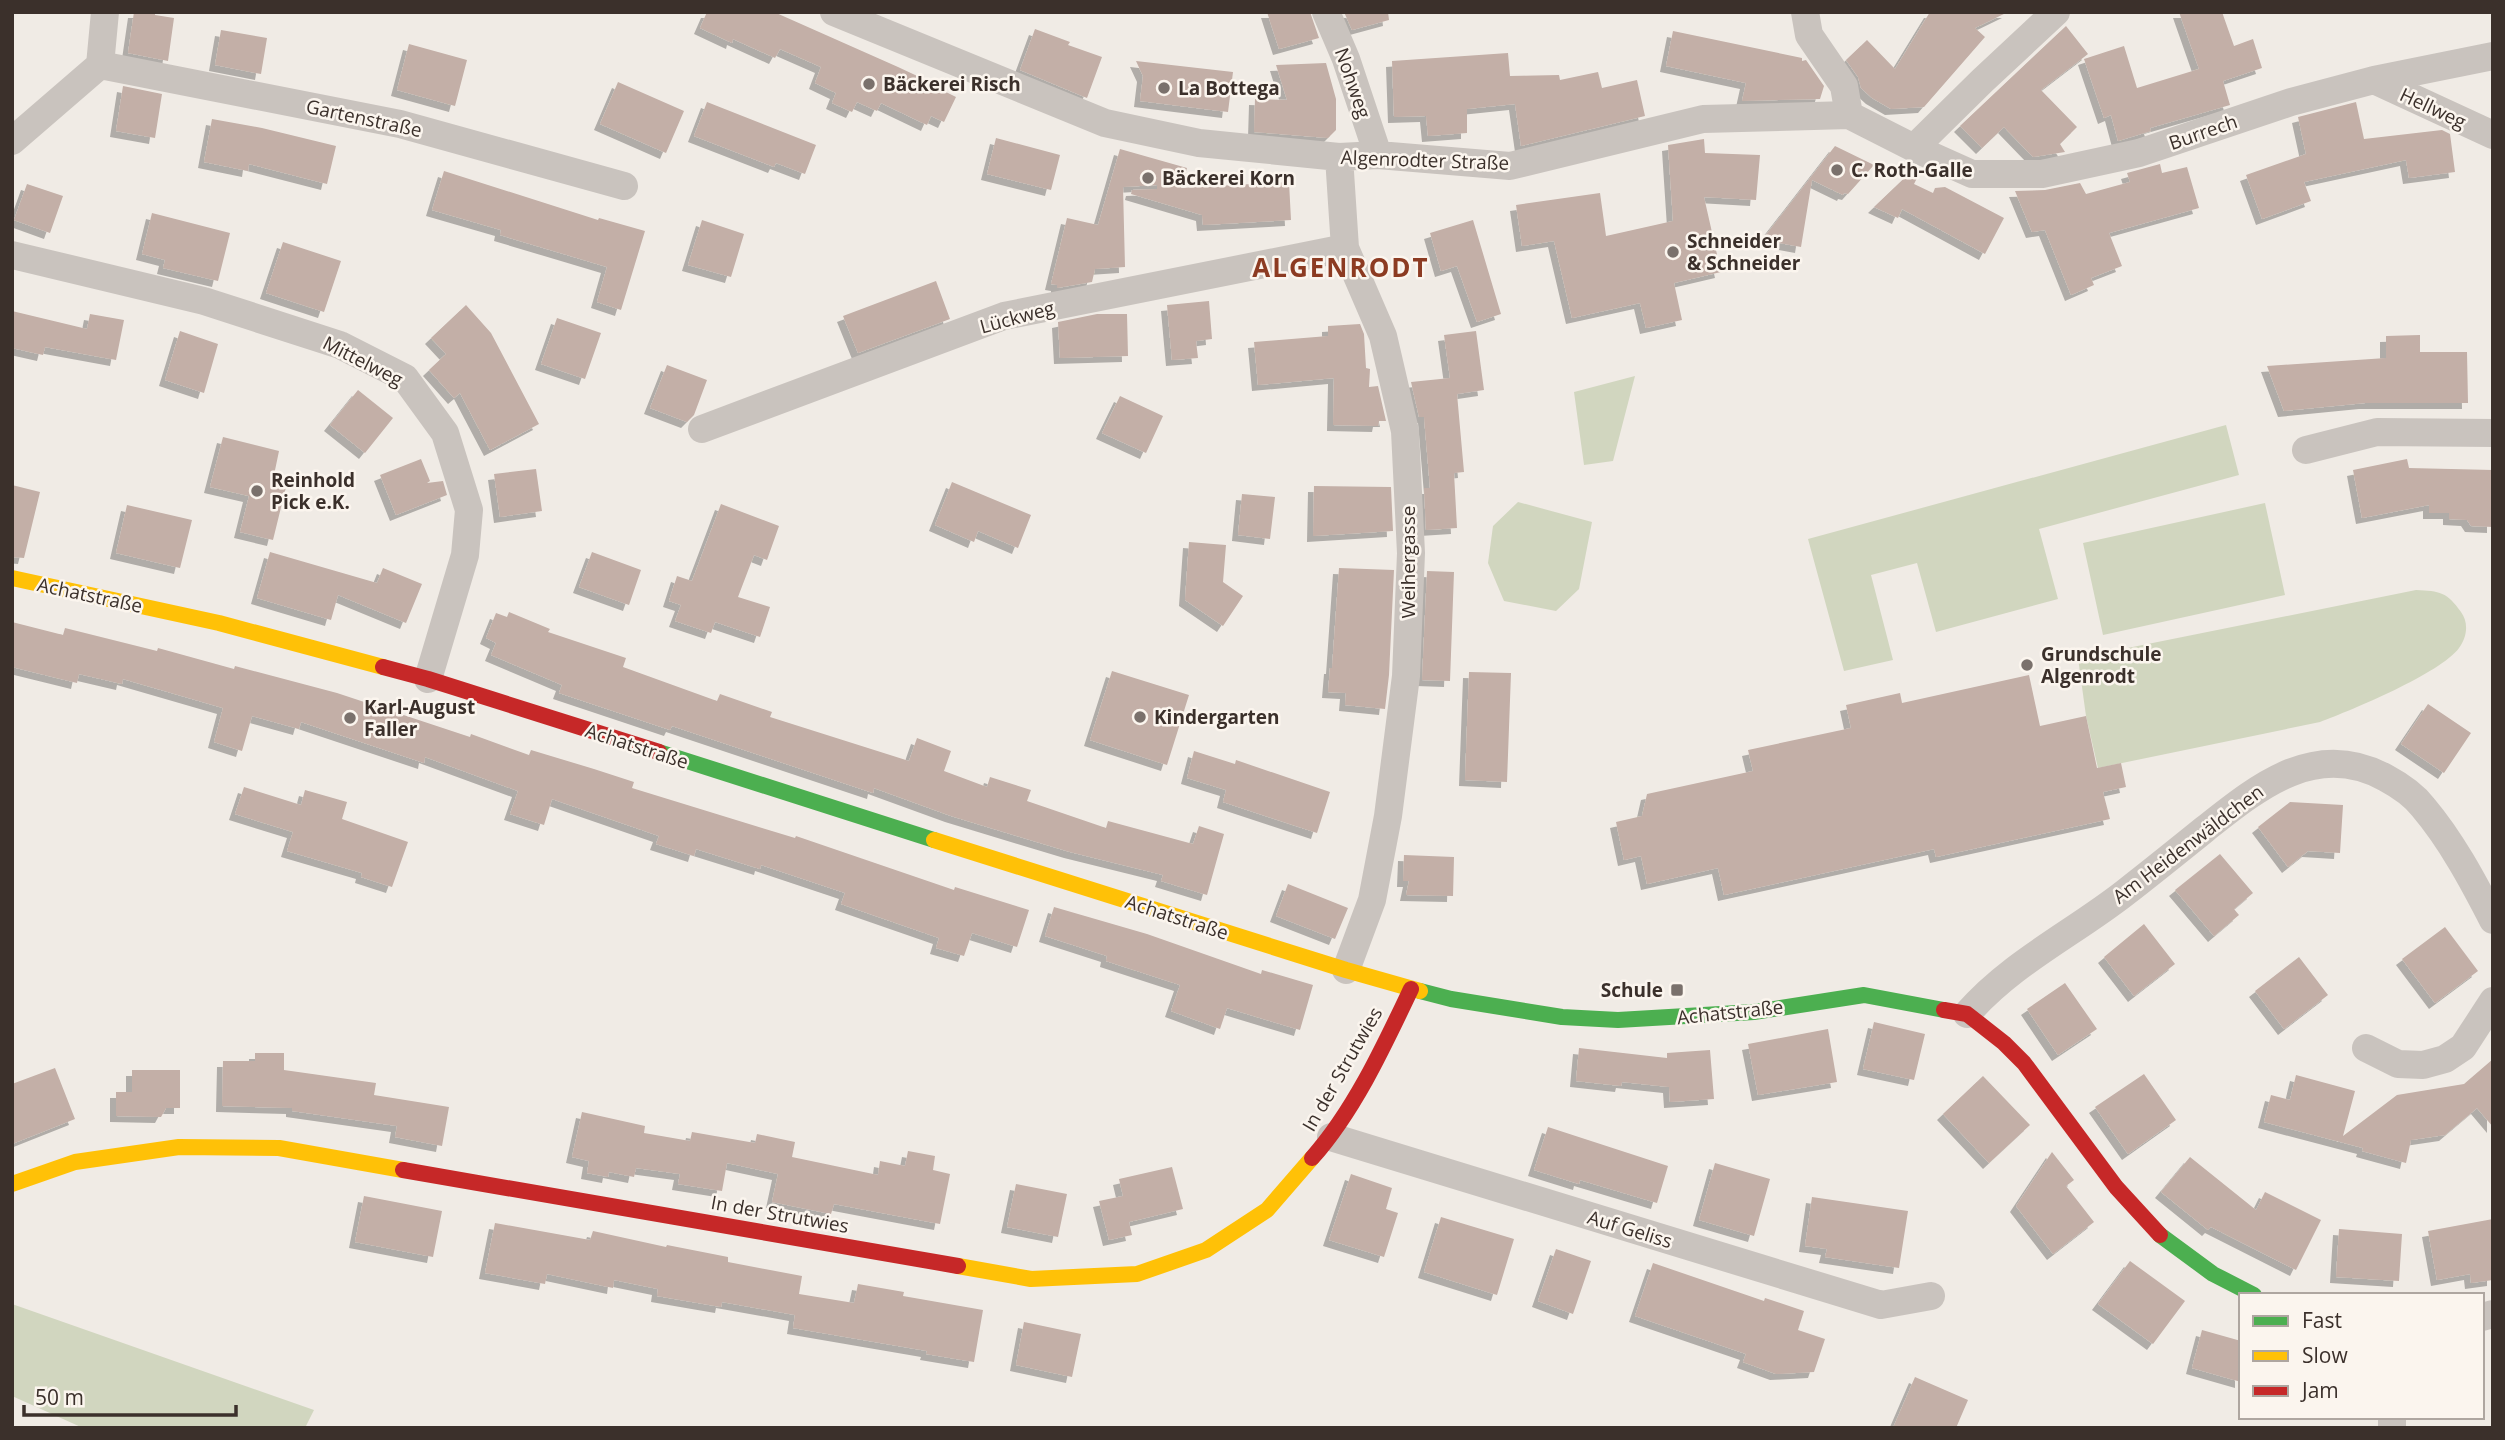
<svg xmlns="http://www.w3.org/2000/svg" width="2505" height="1440" viewBox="0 0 2505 1440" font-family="'Open Sans',sans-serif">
<defs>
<filter id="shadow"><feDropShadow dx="-6" dy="6" stdDeviation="0" flood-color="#0004"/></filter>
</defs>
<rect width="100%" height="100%" fill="#f0ebe5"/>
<!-- green -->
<path fill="#d1d6bf" d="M1635 376 1613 461 1584 465 1574 392Z
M2226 425 2239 475 2039 529 2058 599 1936 632 1917 563 1871 575 1893 660 1844 671 1808 539Z
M1518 502 1592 522 1579 589 1556 611 1504 601 1488 563 1493 526Z
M2265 503 2285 595 2103 635 2083 543Z
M2416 590C2440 591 2447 592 2461 612 2469 623 2467 637 2459 648 2441 673 2352 710 2320 722L2098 768 2086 716 2078 658Z
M12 1304 314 1410 305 1428H83L12 1396Z"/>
<!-- building -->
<path fill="#c3afa7" filter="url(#shadow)" d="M134 12H155V15L174 18 168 61 128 53Z
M707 12H774L898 67 943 88 942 90 956 97 944 122 931 116 927 125 881 103 877 111 857 102 852 112 832 103 836 93 815 83 821 67 780 49 775 58 733 39 732 43 700 28Z
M1267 12H1310L1319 38 1279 49Z
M1344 12H1388L1389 20 1352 30Z
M1930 12H2008L1975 28 1985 37 1924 107 1891 109 1872 98 1861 88 1858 77 1846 60 1867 40 1895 69Z
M2179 12H2222L2234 46 2253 39 2262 68 2223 81 2230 105 2150 128 2151 131 2118 141 2111 115 2104 118 2084 59 2124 46 2137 88 2199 69Z
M2066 26 2088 54 2041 90 2077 127 2060 144 2065 152 2033 157 2004 127 1982 148 1960 126Z
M1035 29 1070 42 1068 45 1102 57 1087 98 1020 70Z
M221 30 267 38 261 74 215 65Z
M1673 31 1802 58V61L1806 60 1824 86 1820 99 1742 101 1746 83 1666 66Z
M409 44 467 60 455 106 397 90Z
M1508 53 1510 76 1559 75 1560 80 1598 72 1602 88 1637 80 1645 116 1521 146 1515 104 1467 109V133L1428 136 1426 116 1394 117 1392 61Z
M1136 61 1233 72 1228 112 1140 101 1143 76Z
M1326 63 1336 99V130L1328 138 1254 132 1255 99 1287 100 1276 65Z
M618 82 684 111 666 153 600 124Z
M123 86 162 94 155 138 116 131Z
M707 102 816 145 805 174 776 163 774 167 694 136Z
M2356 102 2364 139 2442 130 2450 134 2455 172 2409 178 2406 160 2304 182 2311 201 2262 219 2246 175 2306 154 2298 117Z
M212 119 262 128 336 146 327 184 249 164 248 171 204 162Z
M996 138 1060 155 1051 190 987 174Z
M1704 139 1705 153 1760 155 1756 200 1704 197 1721 272 1674 283 1682 320 1646 328 1640 303 1572 318 1554 241 1522 246 1516 205 1600 193 1606 236 1673 221 1668 145Z
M1835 146 1874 165 1848 194 1844 193 1843 195 1812 180 1801 247 1762 240Z
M1120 149 1187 168 1181 188 1289 182 1291 220 1203 225 1202 215 1131 194 1132 190 1157 189V185L1123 187 1125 267 1095 269 1092 282 1057 288V285L1051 284 1067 218 1098 225Z
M2160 164 2162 173 2187 167 2199 208 2109 233 2122 266 2091 278 2094 285 2071 295 2045 230 2032 232 2015 191 2045 190 2080 183 2086 194 2130 182 2127 173Z
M1916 167 1921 170 1914 184 1933 193 1935 188 1945 187 2004 218 1985 254 1902 209 1898 218 1874 207Z
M444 171 598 220 599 218 645 231 621 310 597 302 607 267 500 235 501 230 432 210Z
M27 184 63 196 50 233 14 220Z
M152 213 230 233 218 281 163 268 165 260 142 254Z
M702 220 744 234 731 277 688 265Z
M1473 220 1501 314 1477 322 1457 266 1441 271 1430 233Z
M283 242 341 261 324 312 266 293Z
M936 281 950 319 858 353 843 316Z
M1209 301 1212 339 1196 341 1198 358 1172 360 1167 305Z
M466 305 491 333 539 424 490 450 460 393 454 398 429 370 446 354 431 338Z
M12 311 87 329 90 314 124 320 116 360 45 347 43 355 12 348Z
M1097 314H1127L1128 356 1060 358 1058 322Z
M557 318 601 333 585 379 541 364Z
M1360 324 1364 334 1366 368 1370 369 1369 387 1378 386 1386 421H1379L1378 426 1333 425 1334 378 1258 385 1254 342 1328 336V326Z
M180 331 218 344 204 393 165 380Z
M1476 331 1484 390 1457 394 1464 472 1454 473 1457 528 1426 530 1424 488H1430L1424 417H1419L1411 382 1450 378 1444 335Z
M2420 335V352H2467L2468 403H2365L2284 411 2267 366 2386 358V336Z
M667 365 707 380 694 415 687 422 650 408Z
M358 390 393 418 365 453 330 425Z
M1120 396 1163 416 1146 453 1102 433Z
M223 437 279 451 274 475 288 479 273 540 240 532 249 496 210 487Z
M421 459 430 481 427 483 443 481 447 495 396 515 380 475Z
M2407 459 2409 468 2493 470V527L2471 526 2467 520 2449 519V513H2429V505L2362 518 2353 470Z
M536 469 542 511 500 517 494 474Z
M952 482 1031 515 1018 548 978 531 974 542 935 525Z
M12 485 40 492 24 558 12 557Z
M1314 486 1391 487 1393 531 1313 536Z
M1242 494 1275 497 1270 539 1238 535Z
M721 504 779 526 767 560 754 555 738 597 770 607 760 637 715 622 711 633 675 621 681 605 669 601 677 576 692 581Z
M127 505 192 520 180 568 116 553Z
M1189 542 1226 545 1223 582 1243 596 1223 626 1185 600Z
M270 552 377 583 383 568 422 584 406 623 338 595 331 620 257 598Z
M592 552 641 570 629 605 579 587Z
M1339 568 1394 570 1389 675 1385 709 1345 705 1346 693 1328 692 1330 668H1332Z
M1427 571 1454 572 1450 681 1422 680Z
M509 612 550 629 548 632 626 658 623 667 717 701 720 694 772 712 770 717 909 761 917 738 951 751 944 771 987 787 990 777 1031 790 1027 801 1106 828 1108 821 1193 844 1199 826 1224 834 1207 895 1161 881 1163 875 1070 852 951 816 874 788 873 793 672 726 670 730 559 693 562 685 491 655 496 643 486 638 496 613 507 617Z
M12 622 63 635 65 628 157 651 158 648 234 669 235 666 337 693 470 737 471 734 529 755 531 750 594 769 634 782 632 788 795 838 796 836 954 890 955 887 1029 910 1017 947 972 933 964 956 936 948 939 938 841 904 845 893 761 865 760 869 696 849 694 856 656 844 659 836 552 799 544 825 510 814 518 791 425 757 424 763 301 722 299 729 252 716 242 751 214 742 223 708 123 679 122 684 79 674 77 683 12 667Z
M1112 671 1189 695 1167 765 1090 740Z
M1469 672 1511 673 1507 782 1465 780Z
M2029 675 2040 726 2086 716 2097 768 2121 763 2126 787 2103 792 2110 819 1936 857 1934 849 1724 895 1718 868 1647 884 1641 856 1624 860 1616 822 1642 816 1647 794 1753 771 1748 750 1851 728 1846 705 1900 693 1902 703Z
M2428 704 2471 733 2444 773 2401 744Z
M1194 751 1235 764 1236 760 1330 792 1317 833 1223 802 1226 790 1187 778Z
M244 787 301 805 305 790 347 802 342 819 408 842 392 887 361 877 362 873 287 851 293 832 235 814Z
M2290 802 2343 805 2340 853 2308 851 2288 867 2258 827Z
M2220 854 2253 893 2234 909 2239 915 2214 936 2175 890Z
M1404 855 1454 857 1453 896 1406 895 1409 881H1403Z
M1288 884 1348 908 1335 939 1276 916Z
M1054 907 1147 934 1261 974 1262 970 1313 985 1300 1030 1227 1008 1220 1029 1171 1011 1180 985 1106 961 1107 956 1045 936Z
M2144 924 2175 964 2134 996 2104 957Z
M2445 927 2478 971 2435 1003 2402 959Z
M2299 957 2328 995 2284 1029 2255 991Z
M2065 983 2097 1029 2058 1055 2027 1009Z
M1874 1022 1925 1034 1914 1080 1863 1069Z
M1828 1029 1837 1082 1758 1095 1748 1044Z
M1579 1048 1667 1058V1053L1710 1050 1714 1099 1670 1102 1669 1087 1622 1082 1621 1086 1576 1081Z
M255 1053H284V1070L376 1083 374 1095 449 1107 442 1146 395 1137 397 1126 292 1111V1108L222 1106 223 1061H255Z
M2493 1059V1127L2477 1108 2445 1135 2411 1140 2406 1163 2362 1151 2363 1148 2264 1122 2271 1095 2290 1100 2296 1075 2355 1091 2343 1136 2397 1095 2464 1084Z
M55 1068 75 1119 12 1144V1084Z
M132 1070H180V1108H166L161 1117 116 1116V1092H132Z
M2144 1074 2176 1120 2128 1154 2095 1107Z
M1983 1076 2030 1125 1989 1163 1943 1114Z
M582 1112 645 1126 644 1133 690 1141 692 1132 755 1143 757 1134 795 1142 792 1157 878 1175 880 1161 905 1166 908 1151 935 1156 933 1170 950 1174 940 1224 834 1204 831 1214 772 1202 778 1174 727 1163 722 1191 678 1184 680 1174 636 1168 634 1177 609 1172 608 1177 587 1173 589 1161 572 1157Z
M1548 1127 1668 1166 1657 1203 1580 1180 1579 1184 1534 1170Z
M2052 1152 2074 1180 2066 1186 2094 1222 2053 1254 2016 1206Z
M2190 1157 2256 1210 2265 1192 2321 1220 2296 1270 2211 1227 2208 1230 2161 1192Z
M1715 1163 1770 1179 1754 1236 1699 1220Z
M1172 1167 1183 1209 1129 1222 1132 1235 1109 1240 1099 1201 1123 1196 1119 1179Z
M1351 1174 1392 1188 1386 1209 1398 1213 1384 1257 1329 1240Z
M1016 1184 1067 1194 1058 1237 1007 1227Z
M364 1196 442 1211 433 1257 355 1242Z
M1812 1197 1908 1211 1899 1268 1825 1257 1827 1249 1805 1246Z
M1441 1217 1514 1239 1497 1295 1424 1272Z
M2493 1219V1280L2471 1283 2470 1274 2437 1280 2428 1231Z
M495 1223 590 1240 593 1231 666 1247 667 1245 728 1257V1262L802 1276 799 1294 854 1303 858 1284 904 1292 903 1296 983 1310 974 1362 926 1354 927 1351 793 1328 795 1315 722 1302 721 1307 657 1296 658 1289 614 1280 613 1288 547 1274 545 1284 485 1273Z
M2339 1229 2402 1234 2399 1281 2336 1277Z
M1556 1249 1591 1261 1573 1314 1538 1301Z
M2130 1261 2185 1301 2153 1344 2098 1304Z
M1653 1263 1764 1301 1765 1298 1804 1311 1798 1330 1825 1339 1814 1372 1776 1374 1743 1362 1746 1354 1635 1316Z
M1024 1322 1081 1334 1072 1377 1016 1365Z
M2202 1330 2241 1341V1382L2192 1368Z
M1915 1377 1968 1400 1956 1428H1893Z"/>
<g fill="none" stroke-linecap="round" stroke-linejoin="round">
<!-- street -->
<path stroke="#c9c3be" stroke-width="28" d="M834 12 1105 123 1199 143 1339 157 1378 155 1510 166 1703 119 1849 115 1914 148 1982 81 2056 12
M1326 12 1346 59 1378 155
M1805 12 1809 35 1844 86 1849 115
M100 65 400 124 624 186
M2374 80 2493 135
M12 141 100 65 105 12
M1914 148 1972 174H2042L2139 153 2291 102 2374 80 2493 56
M1339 157 1345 248 1383 336 1405 431 1411 553 1406 676 1388 816 1372 900 1346 970
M12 255 204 301 340 345 405 378 445 433 469 510 465 555 428 679
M702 429 1004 316 1345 248
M2306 450 2377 432 2493 433
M1967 1014C2011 963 2074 933 2126 892 2153 871 2179 850 2205 829 2258 787 2316 739 2386 778 2399 785 2413 794 2423 807 2451 840 2473 881 2493 920
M2366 1048 2398 1064 2423 1065 2445 1059 2463 1047 2493 1001
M1331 1137 1881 1305 1931 1296
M2482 1317 2493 1314
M2392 1428V1417"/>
<!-- fast -->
<path stroke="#4caf50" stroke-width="16" d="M659 752 934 840
M1420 991 1451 999 1562 1017 1618 1020 1754 1012 1864 995 1944 1010
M2160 1235 2213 1274 2254 1295"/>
<!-- slow -->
<path stroke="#ffc107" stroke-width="16" d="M12 578 219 623 383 667
M934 840 1346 970 1420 991
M12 1184 75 1162 179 1147 279 1148 403 1170
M958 1266 1031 1279 1137 1274 1206 1250 1267 1210 1312 1158"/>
<!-- jam -->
<path stroke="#c62828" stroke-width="16" d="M383 667 428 679 659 752
M1944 1010 1967 1014 2004 1043 2024 1063 2116 1187 2160 1235
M1312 1158C1354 1111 1384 1046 1411 989
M403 1170 958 1266"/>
</g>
<!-- markers -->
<g fill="#7a716c" stroke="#fbf5ee" stroke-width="2.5">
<circle cx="869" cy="84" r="7"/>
<circle cx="1164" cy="88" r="7"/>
<circle cx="1837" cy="170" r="7"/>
<circle cx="1148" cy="178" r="7"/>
<circle cx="1673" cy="252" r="7"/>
<circle cx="257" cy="491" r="7"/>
<circle cx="2027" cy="665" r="7"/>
<circle cx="1140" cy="717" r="7"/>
<circle cx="350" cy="718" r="7"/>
<rect x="1670" y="983" width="14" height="14" rx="3.5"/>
</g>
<g text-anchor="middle" stroke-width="5" stroke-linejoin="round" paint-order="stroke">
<!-- street labels -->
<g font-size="19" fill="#3b302b" stroke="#fbf5ee">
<text transform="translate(1353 83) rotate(71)" y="7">Nohweg</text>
<text transform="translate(2433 108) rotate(25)" y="7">Hellweg</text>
<text transform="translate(364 118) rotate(12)" y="7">Gartenstraße</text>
<text transform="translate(2203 132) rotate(-19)" y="7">Burrech</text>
<text transform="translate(1425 160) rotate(2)" y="7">Algenrodter Straße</text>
<text transform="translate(1017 317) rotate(-15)" y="7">Lückweg</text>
<text transform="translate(363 361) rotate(27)" y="7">Mittelweg</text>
<text transform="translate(1408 562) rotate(-90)" y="7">Weihergasse</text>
<text transform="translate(90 595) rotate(12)" y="7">Achatstraße</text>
<text transform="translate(637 746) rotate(18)" y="7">Achatstraße</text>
<text transform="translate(2188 844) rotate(-37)" y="7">Am Heidenwäldchen</text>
<text transform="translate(1177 917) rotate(18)" y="7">Achatstraße</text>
<text transform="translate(1730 1012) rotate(-6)" y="7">Achatstraße</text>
<text transform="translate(1342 1069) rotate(-60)" y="7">In der Strutwies</text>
<text transform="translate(780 1214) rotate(10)" y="7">In der Strutwies</text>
<text transform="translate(1630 1229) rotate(17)" y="7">Auf Geliss</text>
</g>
<!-- poi labels -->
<g font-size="19" font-weight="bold" fill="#3b302b" stroke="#fbf5ee" text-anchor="start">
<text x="883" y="91">Bäckerei Risch</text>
<text x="1178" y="95">La Bottega</text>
<text x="1851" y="177">C. Roth-Galle</text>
<text x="1162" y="185">Bäckerei Korn</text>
<text x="1687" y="248">Schneider<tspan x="1687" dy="22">&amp; Schneider</tspan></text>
<text x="271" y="487">Reinhold<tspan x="271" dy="22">Pick e.K.</tspan></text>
<text x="2041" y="661">Grundschule<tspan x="2041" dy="22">Algenrodt</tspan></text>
<text x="364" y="714">Karl-August<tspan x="364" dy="22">Faller</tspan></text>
<text x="1154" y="724">Kindergarten</text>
<text x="1663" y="997" text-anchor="end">Schule</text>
</g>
<!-- district labels -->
<g font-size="26" font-weight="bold" letter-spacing="2" fill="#8c3b22" stroke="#fbf5ee">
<text x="1341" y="277">ALGENRODT</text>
</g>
</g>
<!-- border -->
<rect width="2505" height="1440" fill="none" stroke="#3b302b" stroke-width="28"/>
<!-- legend -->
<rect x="2239" y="1293" width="245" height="126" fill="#fbf5ee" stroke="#aea6a0" stroke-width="2"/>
<rect x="2253" y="1316" width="35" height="10" fill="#4caf50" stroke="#aea6a0" stroke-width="2"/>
<text x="2302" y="1328" font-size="21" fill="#3b302b">Fast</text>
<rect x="2253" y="1351" width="35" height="10" fill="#ffc107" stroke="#aea6a0" stroke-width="2"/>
<text x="2302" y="1363" font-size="21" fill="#3b302b">Slow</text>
<rect x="2253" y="1386" width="35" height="10" fill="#c62828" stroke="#aea6a0" stroke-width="2"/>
<text x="2302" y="1398" font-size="21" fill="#3b302b">Jam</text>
<!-- scale -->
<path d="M24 1405v10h212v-10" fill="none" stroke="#3b302b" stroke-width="3.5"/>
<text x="35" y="1405" font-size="21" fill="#3b302b" stroke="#fbf5ee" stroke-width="5" paint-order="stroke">50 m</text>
</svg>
